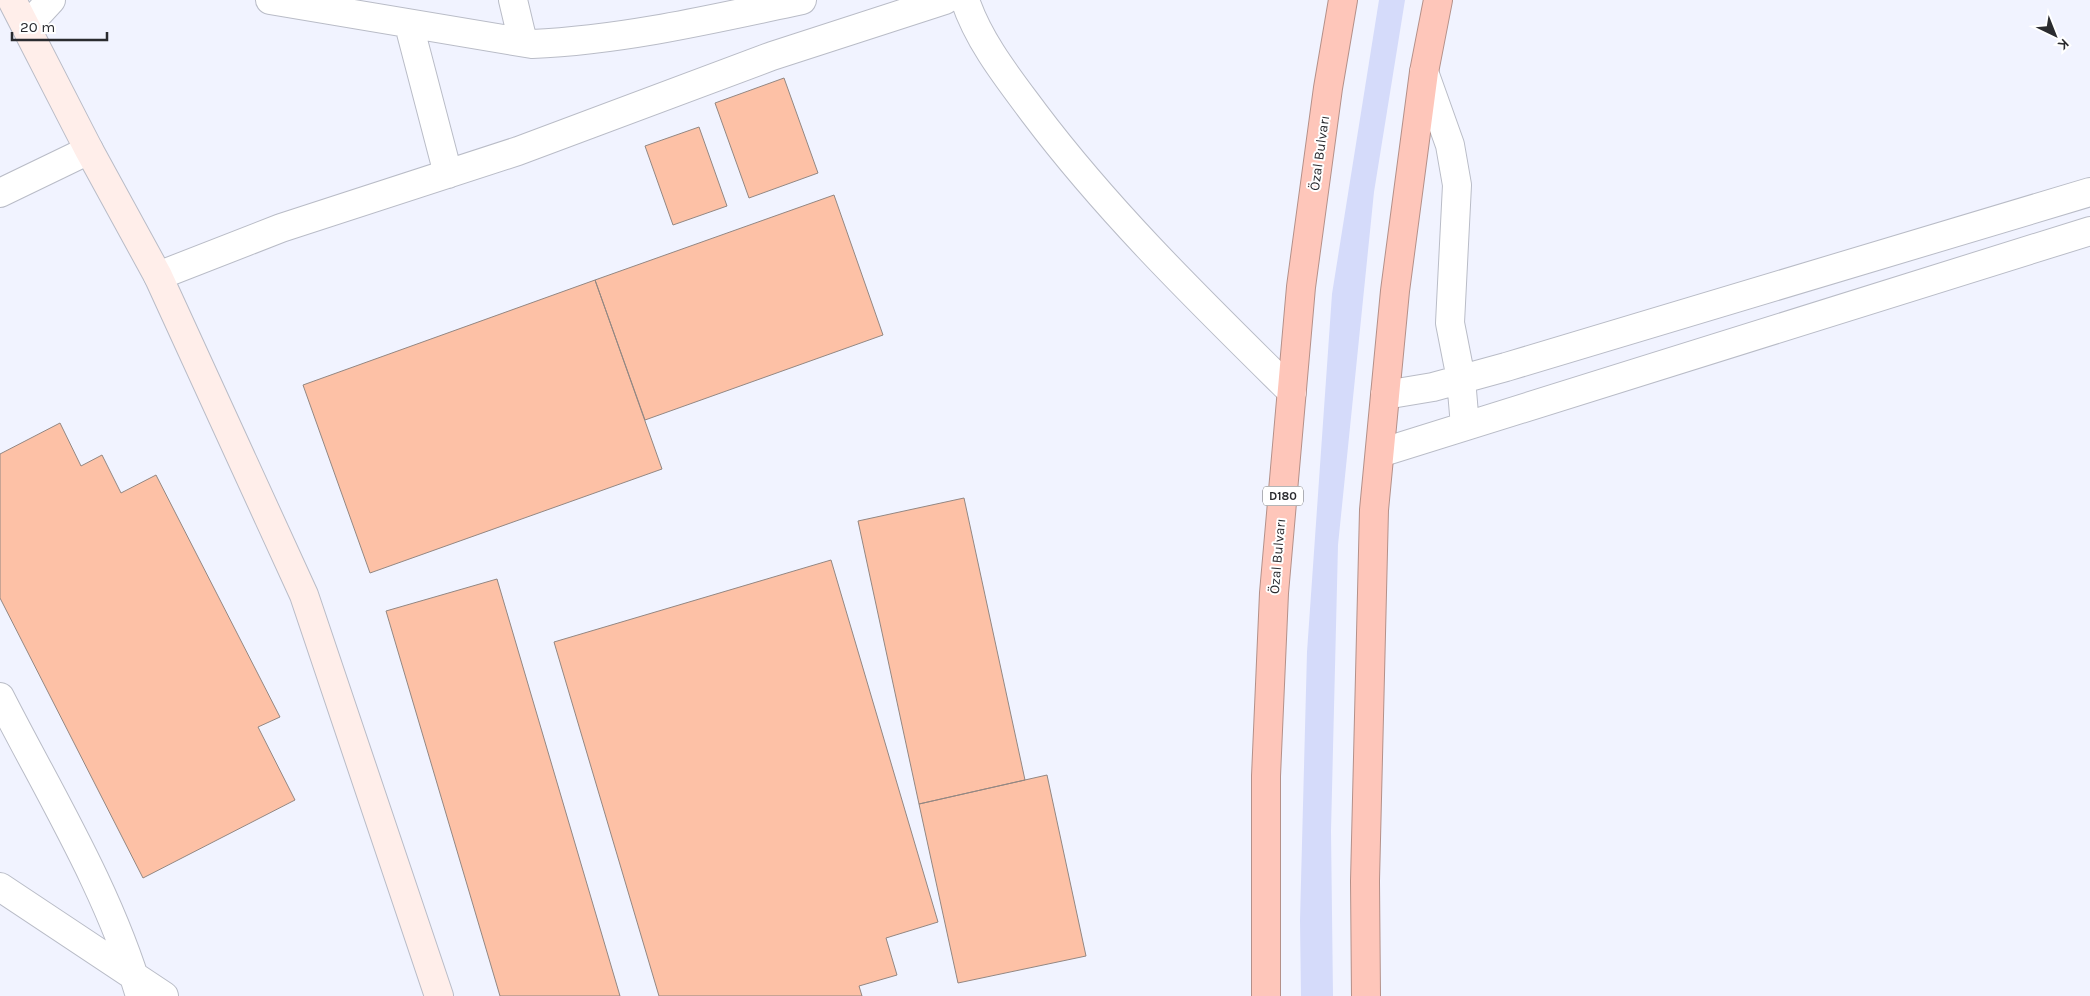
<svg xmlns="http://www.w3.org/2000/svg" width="2090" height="996" viewBox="0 0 2090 996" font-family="Karla,sans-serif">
<rect width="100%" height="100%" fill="#f1f3ff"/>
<!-- green -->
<path fill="#d5dbfa" d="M1379 0H1405L1374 192 1338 545 1331 831 1333 996H1301L1300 920 1307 652 1332 294Z"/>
<!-- building -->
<path fill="#fdc1a6" stroke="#938782" d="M784 78 818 173 749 198 715 103Z
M699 127 727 206 673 225 645 146Z
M834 195 883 335 645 420 595 280Z
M595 280 662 469 370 573 303 385Z
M60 423 81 466 102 455 121 493 156 475 280 717 258 727 295 800 143 878 0 598V454Z
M964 498 1025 780 919 804 858 521Z
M831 560 938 922 886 938 897 975 859 986 862 996H659L554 642Z
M497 579 620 996H500L386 611Z
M1047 775 1086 956 958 983 919 804Z"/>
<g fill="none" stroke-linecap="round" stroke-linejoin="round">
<defs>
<path id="street" d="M270 0 532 44C623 40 713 19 802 0
M513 0 523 42
M965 0C979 42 1008 78 1034 113 1110 214 1202 303 1292 392
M409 25 448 174
M27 26 51 0
M1424 72 1450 145 1457 185 1450 323 1461 379 1465 426
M0 193 89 150
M158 276 281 228 518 151 772 56 945 0
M1385 395 1433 387 1506 367 2090 192
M1380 453 2090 231
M0 697C50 795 109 890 140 996
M0 887 164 996"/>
<path id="secondary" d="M12 0 89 150 158 276 304 595 439 996"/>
<path id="highway" d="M1266 996V776L1274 593 1301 287 1328 88 1343 0
M1366 996 1365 881 1374 510 1395 291 1424 72 1438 0"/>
</defs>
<!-- street casing -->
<use href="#street" stroke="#b9bcc7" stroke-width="30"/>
<!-- secondary casing -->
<use href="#secondary" stroke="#b9bcc7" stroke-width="30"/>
<!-- highway casing -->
<use href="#highway" stroke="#b49089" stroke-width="30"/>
<!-- street -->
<use href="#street" stroke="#fff" stroke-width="28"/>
<!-- secondary -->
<use href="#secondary" stroke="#ffeeea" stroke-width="28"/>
<!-- highway -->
<use href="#highway" stroke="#fec6ba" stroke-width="28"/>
</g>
<g text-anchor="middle" stroke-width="4" stroke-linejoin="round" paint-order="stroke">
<!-- shield labels -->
<rect fill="#fff" stroke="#6a6b6d" stroke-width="1" x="1263" y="486.5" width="40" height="19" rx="4"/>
<g font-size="12" font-weight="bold" fill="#2a2b2f">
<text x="1283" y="500">D180</text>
</g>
<!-- street labels -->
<g font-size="14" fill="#2a2b2f" stroke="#fff">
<text transform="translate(1319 153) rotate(-82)" y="5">Özal Bulvarı</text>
<text transform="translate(1277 556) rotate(-85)" y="5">Özal Bulvarı</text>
</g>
</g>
<!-- north arrow -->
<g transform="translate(2055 35) rotate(137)" stroke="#ffffff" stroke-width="4" paint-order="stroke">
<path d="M0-4L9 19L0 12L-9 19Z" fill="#2a2b2f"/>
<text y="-8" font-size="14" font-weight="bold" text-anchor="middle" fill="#2a2b2f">K</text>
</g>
<!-- scale -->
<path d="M12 32v8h95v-8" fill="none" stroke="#2a2b2f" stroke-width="2.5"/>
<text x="20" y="32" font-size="15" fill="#2a2b2f" stroke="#ffffff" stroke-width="4" paint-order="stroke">20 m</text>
</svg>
